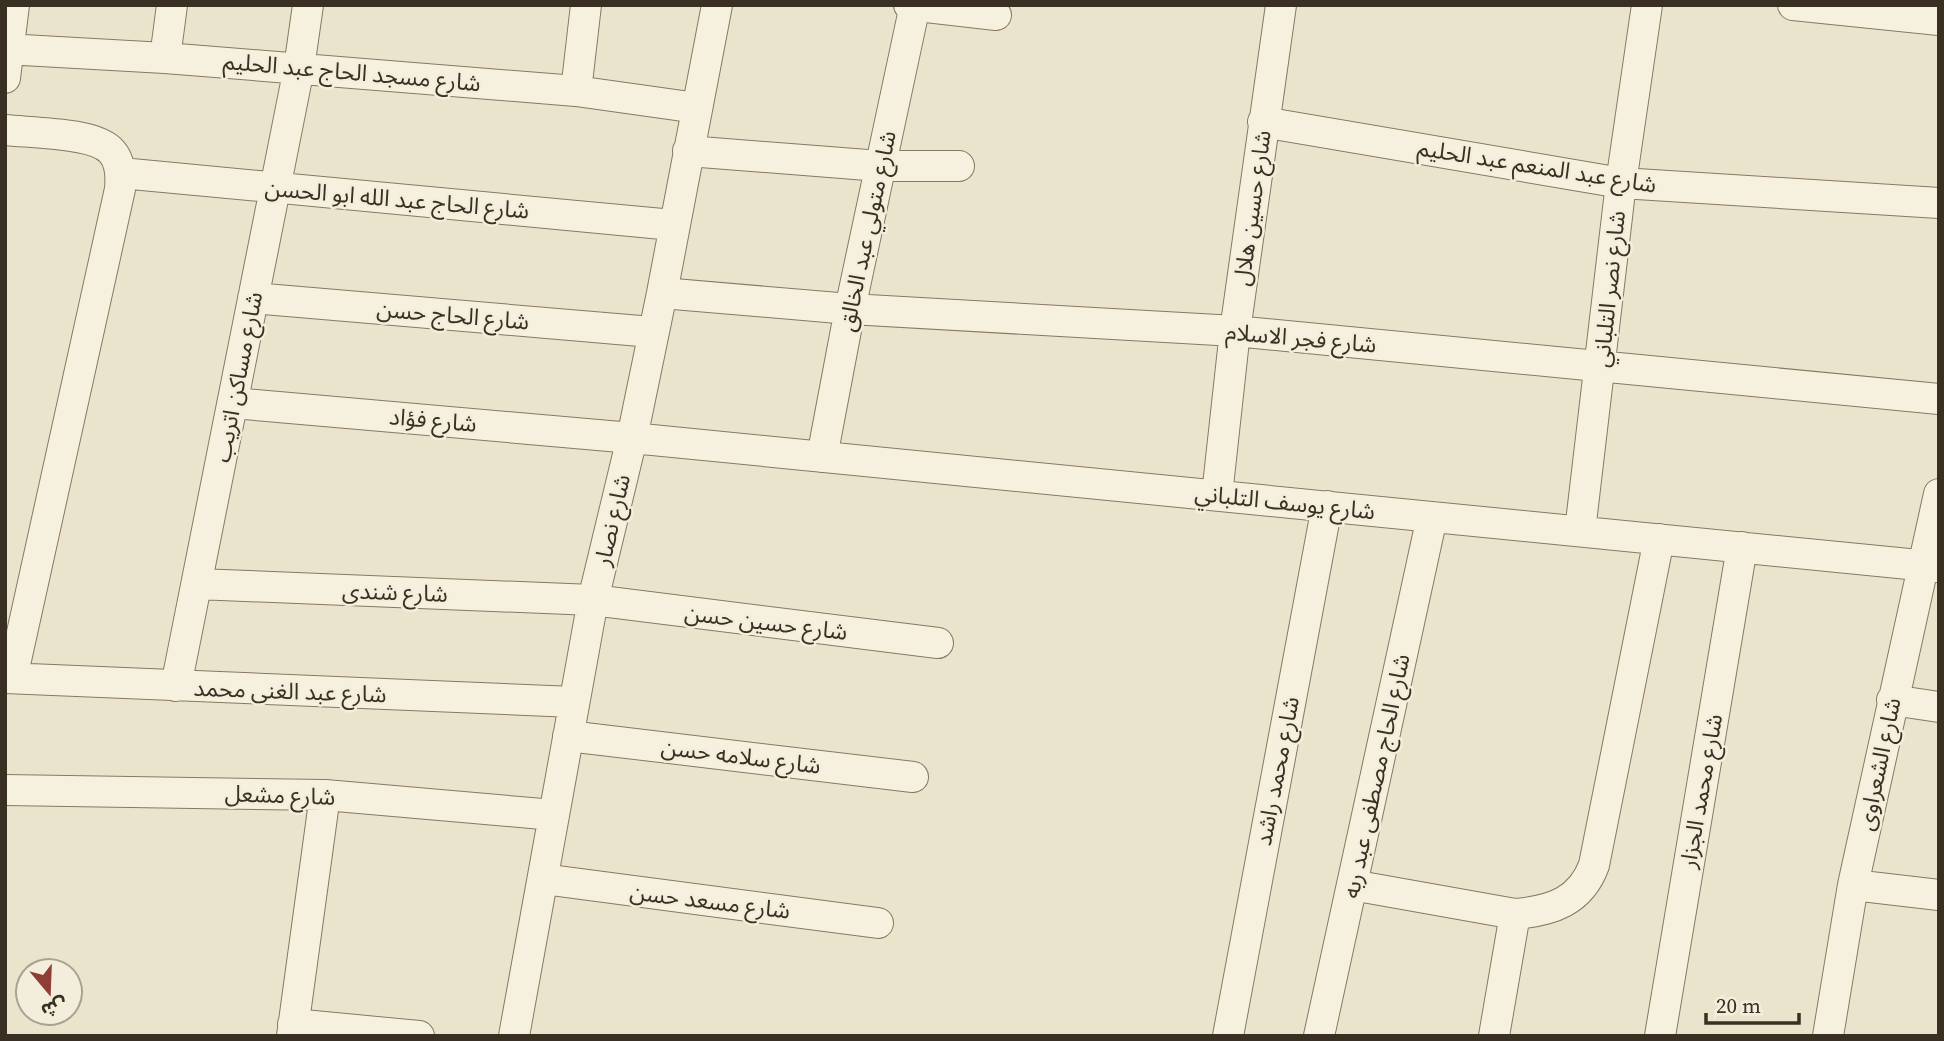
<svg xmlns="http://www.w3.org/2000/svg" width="1944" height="1041" viewBox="0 0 1944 1041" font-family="'Source Serif 4','Noto Sans Arabic',serif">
<rect width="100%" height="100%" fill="#ebe4cc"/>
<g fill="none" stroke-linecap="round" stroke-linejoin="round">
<defs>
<path id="street" d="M909 5 996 15
M1793 5 1939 20
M5 49 165 58 576 91 697 108
M165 58 172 5
M5 78 14 5
M576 91 586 5
M1263 122 1621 183 1939 203
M5 130C31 133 96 132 112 152 121 162 121 177 120 189L12 678
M688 151 880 166H959
M121 173 673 225
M662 293 850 309 1235 331 1939 399
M253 298 652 332
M233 403 632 438 1939 567
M822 457 850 309 915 5
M1217 495 1235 331 1281 5
M1580 531 1621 183 1647 5
M197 584 593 600 938 643
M5 678 574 702
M176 686 299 68 308 5
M1892 700 1939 707
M568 736 913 777
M5 790 325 795 554 815
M543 879 878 923
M1352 885 1515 914C1552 911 1581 901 1594 865L1659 539
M1853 885 1939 895
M293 1024 419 1036
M292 1036 325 795
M514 1036 593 600 632 438 662 293 717 5
M1228 1036 1327 506
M1319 1036 1432 517
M1494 1036 1515 914
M1660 1036 1742 547
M1828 1036 1853 885 1939 494"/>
</defs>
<!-- street casing -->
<use href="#street" stroke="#877861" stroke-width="32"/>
<!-- street -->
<use href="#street" stroke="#f6f1df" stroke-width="30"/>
</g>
<g text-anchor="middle" stroke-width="5" stroke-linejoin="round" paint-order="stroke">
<!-- street labels -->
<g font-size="23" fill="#392f23" stroke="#f3eedb">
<text transform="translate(352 72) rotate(5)" y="8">شارع مسجد الحاج عبد الحليم</text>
<text transform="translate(1537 166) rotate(9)" y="8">شارع عبد المنعم عبد الحليم</text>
<text transform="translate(397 199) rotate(5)" y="8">شارع الحاج عبد الله ابو الحسن</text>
<text transform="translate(1252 208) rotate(-82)" y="8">شارع حسين هلال</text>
<text transform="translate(867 231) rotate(-78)" y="8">شارع متولي عبد الخالق</text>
<text transform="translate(1609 289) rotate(-84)" y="8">شارع نصر التلباني</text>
<text transform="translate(453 315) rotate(5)" y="8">شارع الحاج حسن</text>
<text transform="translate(1301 338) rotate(5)" y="8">شارع فجر الاسلام</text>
<text transform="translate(238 377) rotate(-79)" y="8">شارع مساكن اتريب</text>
<text transform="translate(433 420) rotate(5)" y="8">شارع فؤاد</text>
<text transform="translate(1285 502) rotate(6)" y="8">شارع يوسف التلباني</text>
<text transform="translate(612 520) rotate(-77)" y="8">شارع نصار</text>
<text transform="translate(395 592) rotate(2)" y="8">شارع شندى</text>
<text transform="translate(766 622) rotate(7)" y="8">شارع حسين حسن</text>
<text transform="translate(290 691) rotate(2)" y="8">شارع عبد الغنى محمد</text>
<text transform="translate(741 756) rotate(7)" y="8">شارع سلامه حسن</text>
<text transform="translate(1879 764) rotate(-78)" y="8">شارع الشعراوى</text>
<text transform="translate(1277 771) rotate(-79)" y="8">شارع محمد راشد</text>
<text transform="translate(1376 776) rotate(-78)" y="8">شارع الحاج مصطفى عبد ربه</text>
<text transform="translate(1701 791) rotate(-80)" y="8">شارع محمد الجزار</text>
<text transform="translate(280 795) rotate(2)" y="8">شارع مشعل</text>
<text transform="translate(710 901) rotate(7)" y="8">شارع مسعد حسن</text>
</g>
</g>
<!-- border -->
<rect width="1944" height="1041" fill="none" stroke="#392f23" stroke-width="14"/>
<!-- north arrow -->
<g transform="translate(49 992) rotate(161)"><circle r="33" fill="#f3eedb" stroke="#a9a291" stroke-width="2"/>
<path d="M0-5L12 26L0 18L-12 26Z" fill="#903d37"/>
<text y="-10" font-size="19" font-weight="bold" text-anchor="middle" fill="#392f23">ش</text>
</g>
<!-- scale -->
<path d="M1706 1013v10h93v-10" fill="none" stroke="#392f23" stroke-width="3.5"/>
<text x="1716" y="1013" font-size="21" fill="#392f23" stroke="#f3eedb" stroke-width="5" paint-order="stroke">20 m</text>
</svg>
